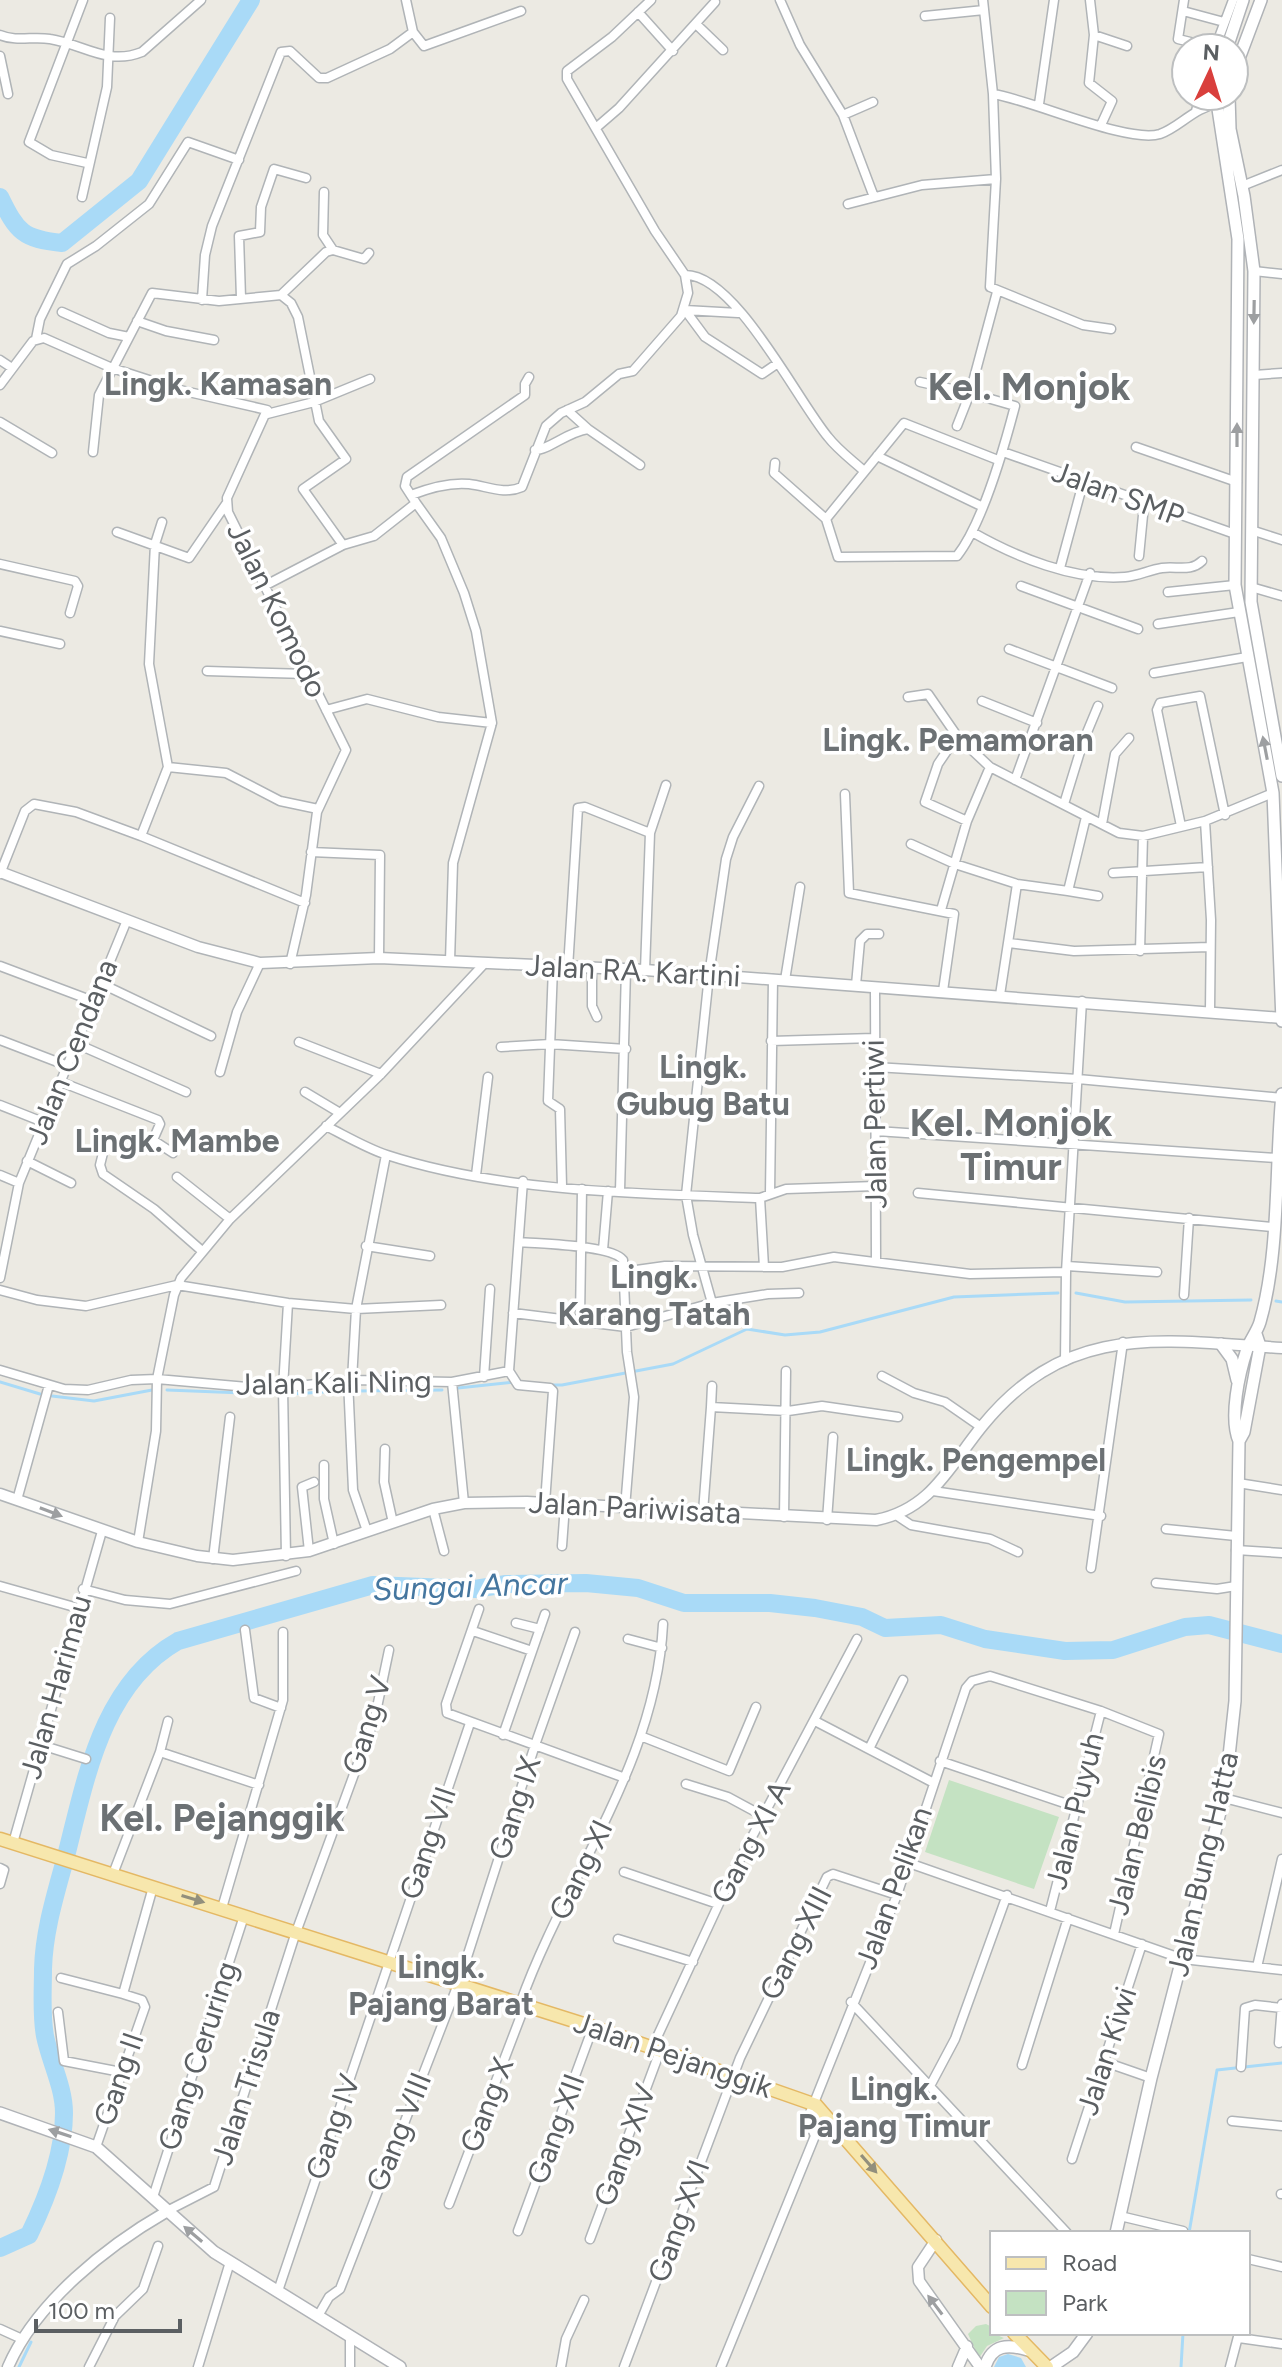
<svg xmlns="http://www.w3.org/2000/svg" width="1282" height="2367" viewBox="0 0 1282 2367" font-family="Figtree,sans-serif">
<rect width="100%" height="100%" fill="#eceae3"/>
<!-- green -->
<path fill="#c4e2c2" d="M949 1780 1059 1817 1034 1889 925 1852Z
M986 2324 992 2327V2333L1004 2338 987 2346 979 2358 968 2334 976 2326Z"/>
<!-- water -->
<path fill="#a9daf7" d="M1008 2354 1021 2358 1026 2367H994L999 2357Z"/>
<g fill="none" stroke-linecap="round" stroke-linejoin="round">
<!-- stream -->
<path stroke="#a9daf7" stroke-width="3" d="M1076 1293 1125 1302 1251 1300
M1276 1301 1282 1302
M0 1382 40 1394
M549 1385H562L673 1364 747 1329 785 1335 820 1332 954 1297 1058 1293
M458 1388 514 1382
M167 1390 272 1394
M356 1391 442 1390
M291 1394 339 1391
M52 1396 94 1401 152 1390
M1189 2233 1217 2070 1282 2063
M19 2367 31 2342
M1181 2367 1183 2333"/>
<!-- river -->
<path stroke="#a9daf7" stroke-width="18" d="M0 197C17 232 23 239 62 243L139 181 251 0
M0 2248 29 2235C47 2198 64 2154 64 2113 64 2087 50 2061 45 2036 41 2015 43 1990 43 1969 44 1930 56 1893 66 1856 86 1778 102 1684 178 1641L373 1585 475 1589 506 1584 586 1583 638 1588 684 1603H770L815 1608 862 1617 885 1628 941 1625 985 1639 1065 1651 1113 1650 1185 1627 1209 1625 1282 1644"/>
<defs>
<path id="minor" d="M83 0 29 142 51 155 87 163
M651 0 612 37 567 71V79L655 231 685 275C735 274 797 400 828 437 838 450 852 460 864 471
M780 0 800 45 843 115 874 197
M983 0 993 94 996 179 990 287 1083 325 1111 329
M1090 0 1094 35 1089 83 1112 101 1101 125
M1184 0 1178 39 1215 48
M1183 11 1224 22
M638 12 673 51
M925 16 984 10
M697 25 723 50
M413 32 424 46 521 11
M0 35C17 42 33 36 50 39 83 44 107 66 142 52L201 0
M1094 35 1127 46
M1215 48 1233 0
M0 56 8 94
M993 94C1032 100 1128 144 1160 134 1180 127 1194 107 1220 103
M1039 104 1054 0
M1196 111 1200 96
M843 115 873 102
M597 127 619 108 715 2
M1242 186 1282 170
M324 192 323 235 333 250
M82 197 107 87 110 18
M848 204 922 185 996 179
M1254 271 1282 274
M281 295 326 252 333 250 364 259 369 253
M241 298 239 236 260 232 261 207 274 169 306 178
M202 300 205 255 212 226 281 52 290 51 319 78H327L390 49 413 32 406 0
M685 310 705 337 762 374 778 363
M685 310 738 313
M62 312 109 333 129 337
M137 321 166 331 214 340
M36 339 40 319 67 264 96 246 149 204 188 142 239 160
M0 360 12 368
M1254 375 1282 373
M920 382 970 393 957 426
M0 385 33 341 44 338 112 368 180 390 267 410 227 498 228 512 346 750 317 812 306 895 290 964
M567 410 588 429
M267 414 314 402 370 379
M0 422 52 453
M1136 447 1237 482
M535 450C549 450 567 432 588 429L640 465
M93 452 99 395 152 293 219 301 281 295 291 303 298 317 319 421 346 459 303 489 343 545
M1003 452 1235 534
M877 456 981 506
M775 463 774 473 826 519 838 557 957 556C983 523 1004 448 1015 406L970 393 997 292
M411 495C429 488 449 482 469 484 487 486 504 495 522 487L546 426 561 413 585 402 619 374 633 371 681 316 688 293 685 275
M416 503 441 538 464 593 476 631 492 723 453 863 450 961
M826 519 904 423 998 460
M162 522 155 544 149 664 168 767 141 836 305 903
M1251 530 1282 540
M117 532 189 558 226 504
M972 532C1016 557 1074 581 1125 577 1138 576 1149 570 1162 568 1177 566 1191 572 1202 561
M1139 556 1144 505
M0 564 75 581 78 586 70 613
M1060 568 1083 483
M266 585 343 545 374 536 416 503 405 486 407 477 525 395V384L529 377
M1021 586 1138 629
M1251 587 1282 596
M1168 592 1235 585
M1158 624 1239 612
M0 631 60 644
M1009 649 1112 688
M207 671 307 674
M1154 673 1247 657
M908 697 928 694 957 736 990 767 1119 833 1143 836 1205 821 1273 793
M982 701 1037 723
M326 710 367 699 438 717 492 723
M957 736 938 764 925 802 967 821
M168 767 226 773 280 801 318 809
M1015 780 1090 573
M845 794 849 893 954 914 943 991
M1064 804 1083 742 1098 706
M1205 821 1211 920 1210 1010
M1102 824 1115 754 1129 738
M1181 826 1157 710 1160 703 1200 696 1225 815
M911 844 955 864 1017 884 1068 891 1086 817
M311 852 380 855 379 958
M1113 873 1208 867
M0 874 25 811 34 804 76 812 141 836
M1068 891 1098 896
M941 910 967 821 990 767
M1009 943 1074 951 1210 947
M1140 951 1143 836
M0 966 93 1001
M553 967 548 1101 560 1109 562 1186
M568 968 578 808 585 807 650 833
M592 969V1006L597 1017
M645 970 650 833 666 785
M785 980 800 887
M100 983 211 1036
M856 985 860 941 867 934H879
M875 987 876 1261
M1000 995 1017 884
M0 1040 68 1066
M771 1041 874 1038
M299 1042 381 1074
M77 1044 186 1092
M501 1047 550 1044 626 1049
M875 1067 1078 1079 1282 1098
M220 1072 237 1012 260 963
M61 1082 158 1120 160 1124 153 1140 173 1153
M305 1092 340 1113
M0 1105 43 1122
M326 1126C346 1136 366 1148 387 1155 500 1192 642 1194 760 1198L786 1189 876 1186
M876 1131 1277 1158
M103 1153 100 1165 103 1174 154 1209 202 1251
M27 1161 71 1183
M0 1175 19 1183
M476 1175 488 1077
M177 1177 230 1219
M523 1181 509 1371 518 1385 550 1388 553 1391 545 1503
M620 1191 626 970
M770 1193 773 979
M918 1193 1272 1227
M760 1198 764 1267
M519 1242C540 1244 612 1245 623 1260L627 1352 634 1397 625 1508
M366 1246 430 1256
M603 1250 608 1191
M1067 1266 1157 1272
M622 1272 665 1266 782 1267 834 1257 970 1274 1066 1272
M0 1278 19 1183 127 920
M0 1290 37 1300 86 1306 177 1285 288 1303 356 1309 441 1305
M1184 1295 1189 1218
M712 1303 693 1235 686 1195 709 975 726 859 733 837 759 786
M513 1313 626 1327 712 1303 768 1294 799 1293
M580 1319 582 1189
M1065 1361 1066 1272 1082 1001
M0 1370 64 1389 88 1390 131 1380 157 1379 271 1389 352 1380 452 1382 509 1371
M882 1376 914 1393 945 1402 981 1427
M484 1377 490 1289
M348 1380 353 1490 367 1531
M352 1380 356 1309 386 1155
M452 1382 464 1503
M711 1407 712 1386
M385 1449 384 1482 393 1523
M324 1465V1499L334 1544
M1238 1483 1282 1490
M933 1491 1101 1516
M17 1500 49 1385
M433 1509 444 1551
M703 1512 711 1407 788 1411 822 1406 898 1417
M896 1515 911 1525 990 1539 1018 1552
M784 1517 786 1371
M827 1520 833 1437
M1166 1529 1236 1536
M138 1542 156 1431 157 1379 174 1295 181 1278 230 1219 381 1074 484 964
M562 1546 565 1505
M1236 1550 1282 1553
M309 1551 302 1487 314 1482
M286 1556 283 1388 288 1303
M213 1559 230 1417
M1091 1568 1123 1342
M1156 1583 1217 1589 1236 1586
M0 1586 78 1608
M83 1589 125 1600 170 1604 296 1571
M479 1609 446 1704 447 1713 625 1778
M516 1623 540 1629
M245 1630 254 1698 281 1708
M473 1631 532 1651
M628 1639 662 1648
M815 1721 932 1782
M503 1735 545 1614
M643 1737 729 1771 756 1707
M38 1744 86 1759
M869 1749 903 1680
M160 1752 259 1785
M940 1761 1076 1807
M686 1784 728 1797 765 1817
M1224 1798 1282 1813
M13 1843 102 1531
M906 1862 1183 1959 1282 1970
M0 1868 4 1870 0 1884
M624 1872 718 1904
M113 1874 160 1752 168 1721
M222 1908 283 1700V1632
M1050 1911 1101 1711
M618 1939 693 1962
M1257 1967 1282 1859
M61 1978 123 1994
M851 2002 1067 2233
M520 2004C566 1875 656 1765 663 1624
M58 2012 64 2061 121 2072
M1279 2043 1282 2004
M652 2048 735 1869 857 1639
M1102 2061 1151 2078
M1022 2065 1068 1918
M1241 2067 1245 2008 1255 2005 1282 2008
M930 2086 955 2039 1007 1895
M1232 2121 1282 2126
M96 2147 145 2007 142 2000 123 1994 153 1887
M1072 2159 1142 1944
M1281 2194H1282
M153 2197 244 1916
M449 2204 525 2005
M167 2211 214 2187 295 1935 375 1717 389 1650
M1120 2216 1183 2231
M518 2231 593 2027
M590 2239 660 2051
M1248 2259 1282 2267
M278 2291 470 1723
M318 2316 329 2297 340 2289 460 1979 535 1745 575 1632
M0 2329 22 2339
M1239 2338 1282 2344
M89 2367 115 2316 143 2289 158 2246
M198 2367 230 2262
M350 2367V2338
M561 2367 566 2339 584 2300
M624 2367 740 2058 827 1877 833 1874 897 1895
M721 2367 815 2136 808 2118 897 1895 966 1688 972 1681 990 1676 1101 1711 1159 1734 1114 1934
M1230 2367 1239 2333"/>
<path id="tertiary" d="M0 872 198 947 260 963 379 958 645 970 1282 1018
M0 1494 138 1542 197 1556 233 1560 309 1551 433 1509 464 1503 527 1502 876 1520C932 1509 950 1465 983 1425 1069 1320 1164 1341 1282 1348
M936 2240 918 2267 919 2281 980 2367
M8 2367C36 2302 107 2246 166 2212
M958 2367 967 2346"/>
<path id="secondary" d="M1227 48 1243 0
M1234 72 1261 0
M1216 96 1238 239 1235 585 1273 793 1282 1021
M1229 96 1230 129 1244 196 1254 271 1251 602 1282 776
M1221 1344 1232 1359 1237 1380
M1239 1441 1244 1432 1260 1346 1256 1334
M0 2113 96 2147 214 2252 400 2367
M1116 2233 1151 2078 1225 1793 1235 1701 1239 1441C1229 1418 1239 1373 1247 1349 1250 1340 1257 1332 1260 1322 1280 1252 1275 1166 1282 1094
M985 2367C992 2344 1008 2344 1028 2350
M1051 2367 1073 2352 1087 2333"/>
<path id="primary" d="M0 1839 593 2027 816 2105 992 2307
M1014 2333 1047 2367"/>
</defs>
<!-- minor casing -->
<use href="#minor" stroke="#b0b4b7" stroke-width="11"/>
<!-- tertiary casing -->
<use href="#tertiary" stroke="#b0b4b7" stroke-width="13"/>
<!-- secondary casing -->
<use href="#secondary" stroke="#b0b3b7" stroke-width="14"/>
<!-- primary casing -->
<use href="#primary" stroke="#e4b864" stroke-width="15"/>
<!-- minor -->
<use href="#minor" stroke="#fff" stroke-width="8"/>
<!-- tertiary -->
<use href="#tertiary" stroke="#fff" stroke-width="10"/>
<!-- secondary -->
<use href="#secondary" stroke="#fff" stroke-width="11"/>
<!-- primary -->
<use href="#primary" stroke="#f7e7ad" stroke-width="12"/>
</g>
<!-- one-way arrows -->
<defs><path id="oneway-solid" d="M-6-.8H1V-3.2L6.5 0L1 3.2V.8H-6Z" transform="scale(2)"/></defs>
<g fill="#9d9fa1">
<use href="#oneway-solid" transform="translate(1254 312) rotate(91)"/>
<use href="#oneway-solid" transform="translate(1237 435) rotate(-90)"/>
<use href="#oneway-solid" transform="translate(1265 748) rotate(-101)"/>
<use href="#oneway-solid" transform="translate(51 1512) rotate(21)"/>
<use href="#oneway-solid" transform="translate(60 2133) rotate(-162)"/>
<use href="#oneway-solid" transform="translate(193 2234) rotate(-140)"/>
<use href="#oneway-solid" transform="translate(935 2305) rotate(-127)"/>
</g>
<g fill="#928f7c">
<use href="#oneway-solid" transform="translate(193 1899) rotate(17)"/>
<use href="#oneway-solid" transform="translate(869 2164) rotate(49)"/>
</g>
<g text-anchor="middle" stroke-width="7" stroke-linejoin="round" paint-order="stroke">
<!-- street labels -->
<g font-size="30" fill="#5b5f62" stroke="#fff">
<text transform="translate(1118 494) rotate(20)" y="10">Jalan SMP</text>
<text transform="translate(277 610) rotate(64)" y="10">Jalan Komodo</text>
<text transform="translate(633 971) rotate(3)" y="10">Jalan RA. Kartini</text>
<text transform="translate(72 1052) rotate(-68)" y="10">Jalan Cendana</text>
<text transform="translate(875 1124) rotate(-91)" y="10">Jalan Pertiwi</text>
<text transform="translate(334 1383) rotate(-1)" y="10">Jalan Kali Ning</text>
<text transform="translate(635 1508) rotate(3)" y="10">Jalan Pariwisata</text>
<text transform="translate(56 1687) rotate(-74)" y="10">Jalan Harimau</text>
<text transform="translate(367 1725) rotate(-73)" y="10">Gang V</text>
<text transform="translate(515 1808) rotate(-72)" y="10">Gang IX</text>
<text transform="translate(1075 1811) rotate(-76)" y="10">Jalan Puyuh</text>
<text transform="translate(1137 1835) rotate(-76)" y="10">Jalan Belibis</text>
<text transform="translate(751 1842) rotate(-62)" y="10">Gang XI A</text>
<text transform="translate(428 1843) rotate(-71)" y="10">Gang VII</text>
<text transform="translate(1203 1864) rotate(-77)" y="10">Jalan Bung Hatta</text>
<text transform="translate(581 1870) rotate(-64)" y="10">Gang XI</text>
<text transform="translate(894 1888) rotate(-70)" y="10">Jalan Pelikan</text>
<text transform="translate(796 1943) rotate(-63)" y="10">Gang XIII</text>
<text transform="translate(1107 2051) rotate(-72)" y="10">Jalan Kiwi</text>
<text transform="translate(673 2055) rotate(19)" y="10">Jalan Pejanggik</text>
<text transform="translate(198 2056) rotate(-72)" y="10">Gang Ceruring</text>
<text transform="translate(119 2079) rotate(-71)" y="10">Gang II</text>
<text transform="translate(246 2087) rotate(-72)" y="10">Jalan Trisula</text>
<text transform="translate(487 2105) rotate(-69)" y="10">Gang X</text>
<text transform="translate(333 2127) rotate(-71)" y="10">Gang IV</text>
<text transform="translate(556 2129) rotate(-70)" y="10">Gang XII</text>
<text transform="translate(399 2132) rotate(-68)" y="10">Gang VIII</text>
<text transform="translate(625 2145) rotate(-70)" y="10">Gang XIV</text>
<text transform="translate(679 2221) rotate(-70)" y="10">Gang XVI</text>
</g>
<!-- neighbourhood labels -->
<g font-size="32" font-weight="bold" fill="#6c7174" stroke="#fff">
<text x="218" y="395">Lingk. Kamasan</text>
<text x="958" y="751">Lingk. Pemamoran</text>
<text x="703" y="1078">Lingk.<tspan x="703" dy="37">Gubug Batu</tspan></text>
<text x="177" y="1152">Lingk. Mambe</text>
<text x="654" y="1288">Lingk.<tspan x="654" dy="37">Karang Tatah</tspan></text>
<text x="976" y="1471">Lingk. Pengempel</text>
<text x="441" y="1978">Lingk.<tspan x="441" dy="37">Pajang Barat</tspan></text>
<text x="894" y="2100">Lingk.<tspan x="894" dy="37">Pajang Timur</tspan></text>
</g>
<!-- water labels -->
<g font-size="32" font-style="italic" fill="#45769f" stroke="#fff">
<text transform="translate(470 1586) rotate(-2)" y="11">Sungai Ancar</text>
</g>
<!-- district labels -->
<g font-size="38" font-weight="bold" fill="#6c7174" stroke="#fff">
<text x="1029" y="400">Kel. Monjok</text>
<text x="1011" y="1136">Kel. Monjok<tspan x="1011" dy="44">Timur</tspan></text>
<text x="222" y="1831">Kel. Pejanggik</text>
</g>
</g>
<!-- legend -->
<rect x="990" y="2231" width="260" height="104" fill="#ffffff" stroke="#bdbfc0" stroke-width="2"/>
<rect x="1006" y="2257" width="40" height="12" fill="#f7e7ad" stroke="#bdbfc0" stroke-width="2"/>
<text x="1062" y="2271" font-size="24" fill="#5b5f62">Road</text>
<rect x="1006" y="2291" width="40" height="24" fill="#c4e2c2" stroke="#bdbfc0" stroke-width="2"/>
<text x="1062" y="2311" font-size="24" fill="#5b5f62">Park</text>
<!-- north arrow -->
<g transform="translate(1210 72) rotate(4)"><circle r="38" fill="#ffffff" stroke="#bdbfc0" stroke-width="2"/>
<path d="M0-6L14 30L0 20L-14 30Z" fill="#d93f3c"/>
<text y="-12" font-size="22" font-weight="bold" text-anchor="middle" fill="#5b5f62">N</text>
</g>
<!-- scale -->
<path d="M36 2319v12h144v-12" fill="none" stroke="#5b5f62" stroke-width="4"/>
<text x="48" y="2319" font-size="24" fill="#5b5f62" stroke="#ffffff" stroke-width="6" paint-order="stroke">100 m</text>
</svg>
